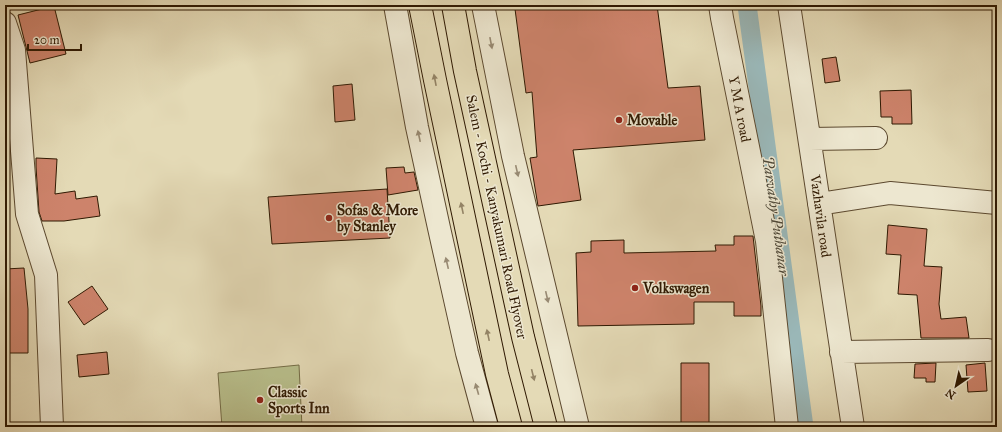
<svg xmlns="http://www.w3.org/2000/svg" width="1002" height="432" viewBox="0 0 1002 432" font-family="'IM FELL Great Primer',serif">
<rect width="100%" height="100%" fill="#e4dab6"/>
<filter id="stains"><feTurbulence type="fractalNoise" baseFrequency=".005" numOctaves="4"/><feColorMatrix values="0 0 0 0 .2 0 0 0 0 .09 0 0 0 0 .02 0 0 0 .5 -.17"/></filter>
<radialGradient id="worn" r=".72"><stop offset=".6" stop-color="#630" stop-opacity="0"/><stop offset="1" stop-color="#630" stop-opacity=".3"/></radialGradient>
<!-- green -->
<path fill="#b8be8b" stroke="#746c46" d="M299 365 302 427H222L218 373Z"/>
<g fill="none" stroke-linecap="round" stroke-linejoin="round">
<!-- canal -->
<path stroke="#9ab8b9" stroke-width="19" d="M747 5 804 427"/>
</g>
<!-- building -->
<path fill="#cd836b" stroke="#2f1902" d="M546 5H657L668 88 700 86 705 140 573 150 581 200 538 206 530 158 537 157 532 92 526 93 515 9Z
M54 6 66 54 30 63 18 15Z
M836 57 840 81 825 83 822 59Z
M352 84 355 120 335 122 333 86Z
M911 90 912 124H892V117H881L880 91Z
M36 158 57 159 55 194 75 191 76 199 97 196 100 216 64 221H42L39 212 36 167Z
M404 167 405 173 414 172 418 190 388 195 386 168Z
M387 189 390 238 272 244 268 197Z
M888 225 927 229 924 266 942 267 939 304 941 319 966 317 969 338H921L917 295 898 294 901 255 886 254Z
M734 236H753L761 306V316H734V302H694V324L578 326 576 253 591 252V241L624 240V253L716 251 715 245H734Z
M24 268 28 309V353H5V269Z
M92 286 108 309 84 325 68 302Z
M107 352 109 374 79 377 77 355Z
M681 363H709V427H681Z
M936 363 935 382H926V378H914L915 364Z
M985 363 987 391 968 392 966 365Z"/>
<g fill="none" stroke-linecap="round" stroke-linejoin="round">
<defs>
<path id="minor" d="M395 5 417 127 439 228 467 353 487 427
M483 5 513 156 578 427
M720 5 722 18 767 241 787 427
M789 5 853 427
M5 23 14 50 27 214 46 275 52 427
M810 139 876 138
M819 204 890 193 997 203
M841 352 988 350"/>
<path id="highway" d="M420 5 435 80 497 374 511 427
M453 5 465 71 523 337 546 427"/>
</defs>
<!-- minor casing -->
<use href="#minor" stroke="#5c492f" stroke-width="24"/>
<!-- highway casing -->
<use href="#highway" stroke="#2f1902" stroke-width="24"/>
<!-- minor -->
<use href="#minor" stroke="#ede7d0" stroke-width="22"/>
<!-- highway -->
<use href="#highway" stroke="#e4dab6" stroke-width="22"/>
</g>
<!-- one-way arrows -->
<defs><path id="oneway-solid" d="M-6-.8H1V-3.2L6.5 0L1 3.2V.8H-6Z"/></defs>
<g fill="#988a73">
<use href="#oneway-solid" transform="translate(491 43) rotate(79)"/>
<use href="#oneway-solid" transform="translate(419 136) rotate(-102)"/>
<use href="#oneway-solid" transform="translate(517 171) rotate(77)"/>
<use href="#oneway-solid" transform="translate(447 263) rotate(-103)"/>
<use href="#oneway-solid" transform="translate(547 297) rotate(77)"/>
<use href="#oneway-solid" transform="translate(477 389) rotate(-106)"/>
</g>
<g fill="#938365">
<use href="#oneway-solid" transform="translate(435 80) rotate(-101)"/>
<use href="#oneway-solid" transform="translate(462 208) rotate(-102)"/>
<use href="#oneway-solid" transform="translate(488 335) rotate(-102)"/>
<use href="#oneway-solid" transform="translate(533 375) rotate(76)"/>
</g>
<!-- markers -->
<g fill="#8f2418" stroke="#ede7d0" stroke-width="1.5">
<circle cx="619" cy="120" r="4"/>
<circle cx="329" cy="218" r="4"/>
<circle cx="635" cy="288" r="4"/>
<circle cx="260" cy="400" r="4"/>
</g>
<g text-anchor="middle" stroke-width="3" stroke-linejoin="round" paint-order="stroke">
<!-- street labels -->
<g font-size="14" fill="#2f1902" stroke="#ede7d0">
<text transform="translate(740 109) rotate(79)" y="5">Y M A road</text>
<text transform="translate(821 216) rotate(82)" y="5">Vazhavila road</text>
<text transform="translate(497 217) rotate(78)" y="5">Salem - Kochi - Kanyakumari Road Flyover</text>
</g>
<!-- poi labels -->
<g font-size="14" font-weight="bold" fill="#2f1902" stroke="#ede7d0" text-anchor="start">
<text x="627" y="125">Movable</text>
<text x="337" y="215">Sofas &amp; More<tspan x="337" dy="16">by Stanley</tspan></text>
<text x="643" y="293">Volkswagen</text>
<text x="268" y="397">Classic<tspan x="268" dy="16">Sports Inn</tspan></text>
</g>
<!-- water labels -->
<g font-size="15" font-style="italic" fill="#4f4939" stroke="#ede7d0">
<text transform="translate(776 216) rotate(82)" y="5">Parvathy Puthanar</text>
</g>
</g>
<!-- margin -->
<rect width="1002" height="432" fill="none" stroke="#e4dab6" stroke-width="20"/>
<rect x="6" y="6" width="990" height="420" fill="none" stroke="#2f1902" stroke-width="2"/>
<rect x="10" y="10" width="982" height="412" fill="none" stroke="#2f1902"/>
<!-- north arrow -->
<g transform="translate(956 386) rotate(214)" stroke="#ede7d0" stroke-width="3" paint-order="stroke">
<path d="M0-3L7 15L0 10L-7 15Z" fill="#2f1902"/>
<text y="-6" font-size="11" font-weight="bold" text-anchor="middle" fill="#2f1902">N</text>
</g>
<!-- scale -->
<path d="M28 44v6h53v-6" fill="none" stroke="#2f1902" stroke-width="2"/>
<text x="34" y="44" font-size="12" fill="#2f1902" stroke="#ede7d0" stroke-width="3" paint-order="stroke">20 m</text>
<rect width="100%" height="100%" filter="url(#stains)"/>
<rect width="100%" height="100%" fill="url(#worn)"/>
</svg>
